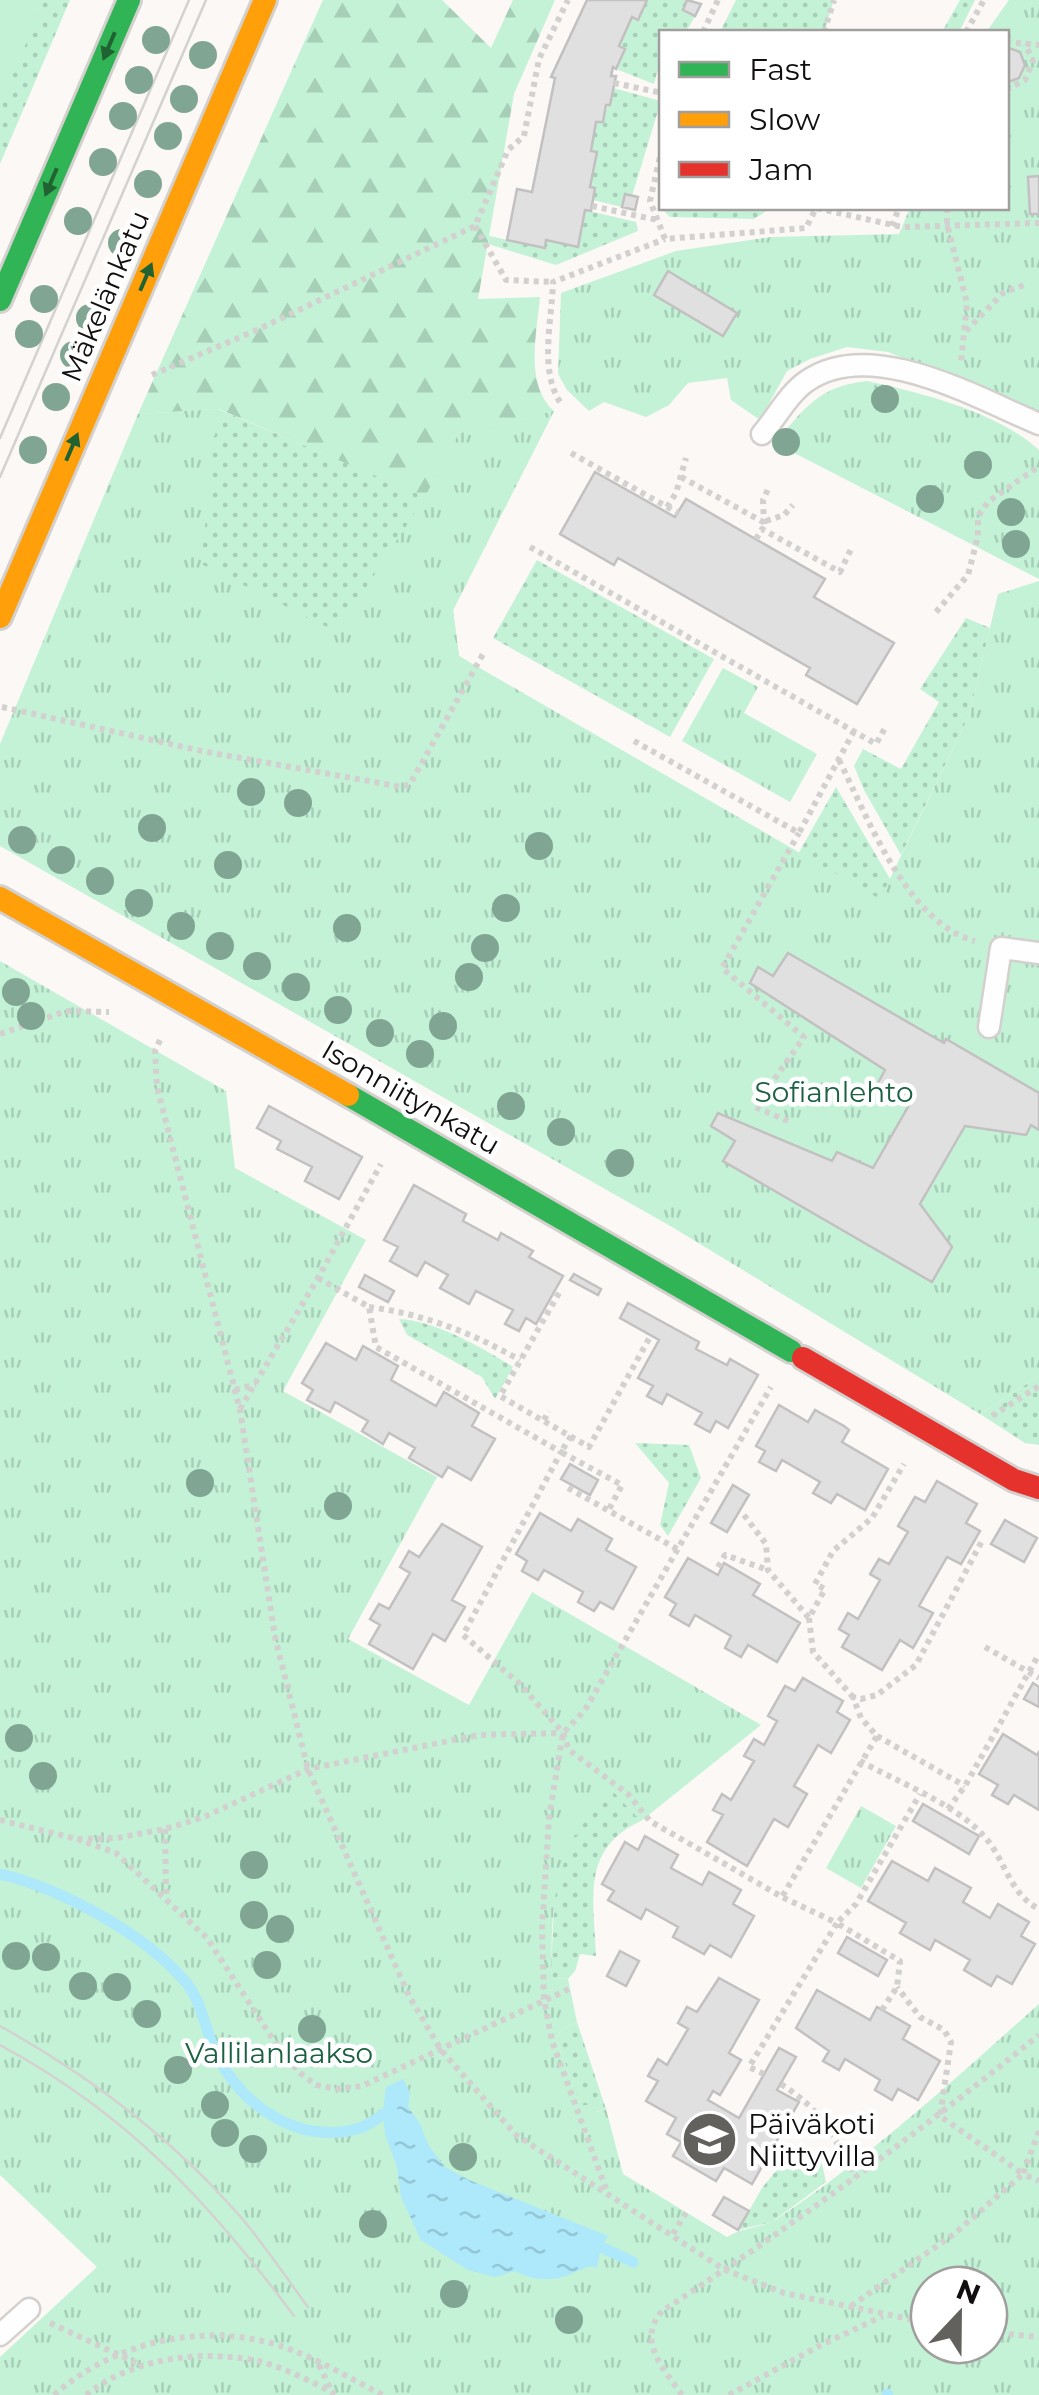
<svg xmlns="http://www.w3.org/2000/svg" width="1039" height="2395" viewBox="0 0 1039 2395" font-family="Montserrat,sans-serif">
<defs>
<pattern id="grass-dots" width="8" height="8" patternUnits="userSpaceOnUse" patternTransform="scale(2.5)"><rect width="8" height="8" fill="#c4f2d7"/><path d="M2 2h.1M6 6h.1" fill="none" stroke="#a7ceb7" stroke-width="1.8" stroke-linecap="round"/></pattern>
<pattern id="forest-firs" width="22" height="20" patternUnits="userSpaceOnUse" patternTransform="scale(2.5)"><rect width="22" height="20" fill="#c4f2d7"/><path d="M5 1l3.5 6h-7zM16 11l3.5 6h-7z" fill="#a7ceb7"/></pattern>
<pattern id="park-tufts" width="24" height="20" patternUnits="userSpaceOnUse" patternTransform="scale(2.5)"><rect width="24" height="20" fill="#c4f2d7"/><path d="M3 7l-1-3M5 7V3M7 7l1-3M15 17l-1-3M17 17v-4M19 17l1-3" fill="none" stroke="#a7ceb7"/></pattern>
<pattern id="water-ripples" width="26" height="14" patternUnits="userSpaceOnUse" patternTransform="scale(2.5)"><rect width="26" height="14" fill="#ade8fb"/><path d="M2 4q2-2 4 0t4 0M15 11q2-2 4 0t4 0" fill="none" stroke="#94c6d6"/></pattern>
</defs>
<rect width="100%" height="100%" fill="#fbf8f5"/>
<!-- grass -->
<path fill="url(#grass-dots)" d="M0 0H70L0 164Z
M647 0H687L683 10 695 16 686 32H662L661 70 657 72 654 84 616 69 619 46 632 17 638 19Z
M736 0H834L824 32H720Z
M960 0H975L959 32H942Z
M613 88 661 101 632 196 625 195 622 207 593 200 595 189 590 187 596 152 591 151 596 122H603Z
M661 198 662 208H771L754 219 670 217 660 207Z
M585 210 636 222 638 231 556 265 488 244 489 236 544 248 546 240 578 246Z
M218 409 425 496 459 433 554 411 453 610 459 656 469 662 69 715 138 414Z
M537 560 714 659 670 737 493 638Z
M966 618 990 628 969 716 901 855 864 790 854 766 863 749 901 769 939 702 920 689Z
M836 787 903 901 755 930Z
M399 1319C434 1320 483 1348 513 1367L495 1399 482 1377 407 1335Z
M1039 1376V1445L1025 1443 980 1414Z
M635 1443 689 1445 701 1478 668 1536 660 1525 669 1483Z
M611 1789 641 1821C580 1849 594 1900 596 1956L580 1954 575 1971 568 1979 552 1978C551 1926 558 1875 557 1823Z
M577 2022 606 2109 596 2112 581 2106 556 2039 562 2029Z
M789 2155H820L826 2182 772 2222 738 2230 762 2188Z"/>
<!-- forest -->
<path fill="url(#forest-firs)" d="M323 0H442L491 48 513 0H555L514 94 478 299 540 297C537 333 524 384 554 411L459 433 425 497 219 409 138 414Z"/>
<!-- park -->
<path fill="url(#park-tufts)" fill-rule="evenodd" d="M1009 0H1039V413L888 352 847 347 810 359 787 371 760 420 731 400 727 378 688 383 669 405 646 417 604 402 589 411 567 390 558 374 561 293 676 251 771 237 899 234 910 208H1006V32H982L987 31Z
M867 381C922 393 998 412 1039 450V579L775 443C805 408 819 386 867 381Z
M218 409 201 564 337 632 425 497 459 433 554 411 453 610 459 656 880 899 969 716 998 594 1039 581V1376L980 1414 672 1227 0 846V744L138 414Z
M723 668 758 687 744 713 817 754 790 802 682 741Z
M0 961 226 1091 235 1168 366 1240 283 1391 437 1477 348 1639 469 1705 532 1592 761 1725 641 1821 611 1789C555 1848 550 1899 552 1978L568 1979 577 2022 562 2029 556 2039 581 2105H589L597 2112 606 2109 623 2174 727 2237C743 2227 762 2228 777 2219 871 2156 955 2079 1039 2004V2395H0V2357L97 2267 0 2175ZM929 2285H989V2345H929Z
M861 1806 896 1826 861 1888 826 1868Z"/>
<!-- pitch -->
<path fill="#c4f2d7" d="M0 0H44L0 106Z"/>
<!-- water -->
<path fill="url(#water-ripples)" d="M403 2079 410 2092 408 2107 419 2122 429 2146 445 2167 469 2180 608 2236 601 2247 597 2267C586 2265 584 2269 573 2273 554 2282 533 2281 515 2271L495 2277 468 2270 421 2240 401 2197 397 2167 385 2134 383 2111 386 2087Z"/>
<g fill="none" stroke-linecap="round" stroke-linejoin="round">
<!-- stream -->
<path stroke="#ade8fb" stroke-width="11" d="M0 1874C58 1887 143 1933 183 1979 203 2001 204 2029 217 2055 243 2107 300 2146 360 2128 371 2124 382 2115 392 2108
M586 2245 601 2247 633 2262
M887 2394 888 2395"/>
</g>
<!-- building -->
<path fill="#e1e0e0" stroke="#c2c0c0" stroke-width="2.5" d="M587 0H647L638 20 632 17 619 46 625 49 616 69 613 67 611 76H616L610 105H606L603 122H596L591 151 597 152 590 187 595 188 591 211 585 210 578 247 546 240 545 248 507 240 517 189 532 192 555 78 551 77Z
M687 0 701 4 695 16 683 10Z
M1006 47 1020 52 1025 65 1019 78 1006 83Z
M1039 176V214H1030L1028 177Z
M625 194 638 197 635 210 622 207Z
M668 271 737 313 723 336 654 295Z
M595 472 675 517 686 499 825 579 814 597 894 643 857 704 806 675 810 668 618 558 614 565 560 534Z
M788 953 944 1043 946 1039 1039 1093V1130L1031 1125 1026 1135 965 1126 920 1204 952 1247 932 1282 723 1161 735 1141 711 1126 718 1113 832 1161 837 1152 873 1168 909 1105 878 1083 885 1070 750 983 758 967 773 976Z
M269 1106 362 1157 339 1199 305 1181 312 1167 277 1149 281 1141 257 1128Z
M414 1185 466 1214 463 1221 498 1240 501 1233 533 1251 529 1257 563 1276 536 1324 526 1318 519 1331 505 1324 513 1310 476 1291 469 1304 440 1288 448 1275 425 1262 417 1276 390 1261 398 1247 384 1240Z
M574 1274 601 1289 598 1295 570 1280Z
M365 1275 394 1291 388 1302 359 1287Z
M628 1303 699 1342 696 1349 727 1365 730 1359 758 1375 728 1428 716 1421 710 1432 695 1424 702 1413 667 1394 662 1404 647 1396 653 1386 638 1378 659 1340 620 1318Z
M326 1343 356 1360 363 1346 398 1366 391 1380 436 1406 444 1392 479 1413 472 1426 495 1439 471 1480 448 1467 442 1477 409 1458 415 1448 389 1433 383 1444 362 1431 368 1421 335 1402 330 1412 307 1400 313 1390 302 1383Z
M779 1405 808 1422 815 1410 844 1426 849 1430 842 1442 888 1469 865 1510 837 1494 831 1503 813 1493 820 1482 782 1460 776 1471 759 1462 765 1451 756 1446Z
M570 1464 598 1480 590 1495 561 1479Z
M937 1481 977 1504 966 1523 980 1531 961 1564 947 1557 919 1606 933 1613 913 1648 900 1640 882 1670 842 1647 849 1635 839 1629 848 1613 858 1619 880 1580 870 1574 879 1559 889 1564 908 1532 898 1526 915 1497 925 1502Z
M733 1485 749 1495 727 1532 711 1523Z
M540 1513 571 1531 578 1519 612 1539 606 1550 636 1567 613 1609 600 1602 594 1611 578 1602 583 1592 544 1570 538 1580 522 1571 527 1561 516 1554Z
M1005 1520 1037 1538 1024 1562 991 1544Z
M442 1524 482 1547 452 1600 465 1607 445 1641 433 1634 413 1669 369 1644 380 1625 370 1619 379 1604 389 1609 410 1573 400 1567 409 1551 419 1557Z
M688 1558 718 1575 724 1563 760 1584 753 1595 800 1623 777 1662 748 1645 741 1657 725 1648 731 1636 695 1615 689 1626 670 1615 676 1604 665 1597Z
M803 1678 843 1701 837 1712 850 1720 831 1753 818 1745 794 1786 807 1794 788 1827 774 1819 747 1866 707 1842 723 1815 713 1810 722 1794 731 1800 754 1761 744 1756 754 1739 764 1745 777 1721 768 1716 785 1686 795 1691Z
M1033 1683 1039 1687V1707L1024 1699Z
M1003 1734 1037 1755 1039 1752V1810L1014 1795 1008 1804 992 1795 998 1785 979 1774Z
M923 1804 979 1836 969 1854 913 1821Z
M645 1836 678 1855 671 1868 702 1885 709 1872 741 1890 733 1904 754 1916 731 1957 710 1945 704 1954 673 1937 678 1927 646 1909 641 1919 608 1900 614 1891 602 1884 625 1842 638 1850Z
M892 1861 928 1881 935 1868 971 1888 963 1902 990 1918 998 1904 1029 1922 1021 1936 1035 1944 1012 1984 997 1976 991 1986 964 1970 970 1960 935 1940 930 1950 900 1933 906 1923 868 1901Z
M847 1937 887 1960 878 1976 838 1953Z
M620 1951 639 1961 626 1986 607 1976Z
M719 1978 759 2000 729 2053 741 2060 720 2095 713 2091 708 2100 739 2118 779 2048 796 2057 777 2090 799 2102 752 2184 724 2168 716 2181 673 2156 681 2142 667 2134 676 2118 646 2101 658 2081 648 2076 658 2059 667 2065 688 2029 678 2023 687 2007 697 2012Z
M817 1990 870 2020 877 2007 910 2026 903 2039 940 2061 918 2100 898 2089 892 2100 875 2090 880 2080 845 2059 839 2070 823 2061 829 2051 796 2028Z
M724 2197 749 2211 738 2230 713 2215Z"/>
<g fill="none" stroke-linecap="round" stroke-linejoin="round">
<defs>
<path id="lane" d="M762 434C776 418 789 393 807 381 871 336 977 398 1039 424
M989 1027 1001 948 1039 953
M0 2335 29 2309"/>
<path id="fast" d="M0 300 129 0
M348 1095 791 1351"/>
<path id="slow" d="M0 617 265 0
M0 898 348 1095"/>
<path id="jam" d="M803 1358 1014 1480 1039 1488"/>
</defs>
<!-- lane casing -->
<use href="#lane" stroke="#d3d0ce" stroke-width="25"/>
<!-- fast casing -->
<use href="#fast" stroke="#d3d0ce" stroke-width="28"/>
<!-- slow casing -->
<use href="#slow" stroke="#d3d0ce" stroke-width="28"/>
<!-- jam casing -->
<use href="#jam" stroke="#d3d0ce" stroke-width="28"/>
<!-- path -->
<path stroke="#d2d1d0" stroke-width="6" stroke-dasharray="5 5" stroke-linecap="butt" d="M703 32 718 0
M824 32 834 0
M966 32 984 0
M1006 42 1039 45
M614 83 662 93
M1006 90 1025 80 1033 61 1025 44
M662 148 650 201 665 239 806 228 816 208 902 227 1039 223
M592 206 657 220
M947 208V224L967 303 961 363
M475 226 506 280 553 282
M892 226 899 208
M966 331 1003 293 1024 285
M152 375 259 329 475 226 508 150 524 136 539 59 568 0
M560 402C539 370 552 319 553 282L665 239
M571 453 678 513
M681 477 765 523
M667 507 676 493 686 458
M766 521 784 515 793 505
M764 524 763 500 769 487
M756 539 762 529 840 572 852 547
M530 547 876 744 885 728
M936 612 968 575 978 536V516L988 502 1039 466
M2 707 202 751 402 787 410 784 483 654
M634 741 799 833 854 731
M839 760C868 818 907 923 975 941
M0 1034 66 1011 109 1012
M160 1040 155 1051 157 1087 240 1410 275 1637 308 1769 409 1996 441 2050 516 2135 725 2270 784 2293 929 2323
M788 1121 755 1107 804 1037 722 968 799 833
M318 1278 369 1307 376 1347 561 1452 463 1635 521 1685 563 1733 569 1750 628 1794 650 1821 782 1897 877 1736 861 1718 853 1697 861 1699 877 1695 916 1665 983 1539
M559 1293 500 1396 589 1447 651 1335
M369 1307C424 1314 472 1333 520 1360
M235 1390 256 1384
M240 1409 318 1278 381 1164
M992 1416 1039 1386
M544 1420 549 1411
M571 1436 561 1452 622 1485 608 1511
M568 1488 679 1550
M744 1515 766 1544 768 1570 809 1618 825 1589 815 1584 833 1551 872 1518 904 1464
M718 1567 725 1555 768 1570
M809 1618 813 1652 853 1697
M985 1647 1039 1678
M877 1736 965 1786
M860 1761C896 1781 955 1804 983 1835 1005 1858 1009 1894 1039 1909
M948 1809 965 1786 1039 1654
M0 1820 77 1839 117 1838 165 1829 204 1817 308 1769 479 1735 562 1733
M165 1829 166 1897
M77 1839 116 1853 207 1938 276 2044 300 2073 316 2085 337 2089 362 2086 569 1989
M882 2010 897 1987 900 1961 837 1923 856 1904 920 1794
M764 2074 749 2067 837 1923 782 1897
M781 2084C824 2112 831 2133 856 2177
M1039 2131 1023 2174 1039 2181
M606 2189 552 2041 544 1999 542 1929 549 1818 563 1733 585 1710 771 1387
M673 2234 687 2211
M851 2306 954 2234 1023 2174 940 2116 951 2042 944 2030 920 2017 897 1987
M50 2323 143 2366
M989 2332 1039 2337
M319 2365 333 2394
M54 2395C112 2344 195 2323 271 2343 310 2354 347 2377 383 2395
M86 2395C132 2358 201 2349 258 2361 286 2368 312 2382 337 2395
M682 2395C664 2369 636 2341 662 2311 793 2226 918 2133 1039 2035
M729 2395 819 2346 883 2316"/>
<!-- lane -->
<use href="#lane" stroke="#fefefe" stroke-width="20"/>
<!-- fast -->
<use href="#fast" stroke="#30b455" stroke-width="22"/>
<!-- slow -->
<use href="#slow" stroke="#ff9f0a" stroke-width="22"/>
<!-- jam -->
<use href="#jam" stroke="#e5322d" stroke-width="22"/>
<!-- tram -->
<path stroke="#d3d2d1" stroke-width="2.5" d="M0 438 189 0
M0 477 206 0
M0 2026C90 2076 171 2137 239 2215 264 2244 285 2276 308 2307
M0 2045C127 2113 210 2203 294 2316"/>
</g>
<!-- trees -->
<g fill="#80a593">
<circle cx="156" cy="40" r="14"/>
<circle cx="203" cy="55" r="14"/>
<circle cx="139" cy="80" r="14"/>
<circle cx="184" cy="99" r="14"/>
<circle cx="123" cy="116" r="14"/>
<circle cx="168" cy="136" r="14"/>
<circle cx="103" cy="162" r="14"/>
<circle cx="148" cy="184" r="14"/>
<circle cx="78" cy="221" r="14"/>
<circle cx="122" cy="243" r="14"/>
<circle cx="44" cy="299" r="14"/>
<circle cx="90" cy="318" r="14"/>
<circle cx="29" cy="334" r="14"/>
<circle cx="74" cy="355" r="14"/>
<circle cx="56" cy="397" r="14"/>
<circle cx="885" cy="399" r="14"/>
<circle cx="786" cy="442" r="14"/>
<circle cx="33" cy="450" r="14"/>
<circle cx="978" cy="465" r="14"/>
<circle cx="930" cy="499" r="14"/>
<circle cx="1011" cy="512" r="14"/>
<circle cx="1016" cy="544" r="14"/>
<circle cx="251" cy="792" r="14"/>
<circle cx="298" cy="803" r="14"/>
<circle cx="152" cy="828" r="14"/>
<circle cx="22" cy="840" r="14"/>
<circle cx="539" cy="846" r="14"/>
<circle cx="61" cy="860" r="14"/>
<circle cx="228" cy="865" r="14"/>
<circle cx="100" cy="881" r="14"/>
<circle cx="139" cy="903" r="14"/>
<circle cx="506" cy="908" r="14"/>
<circle cx="181" cy="926" r="14"/>
<circle cx="347" cy="928" r="14"/>
<circle cx="220" cy="946" r="14"/>
<circle cx="485" cy="948" r="14"/>
<circle cx="257" cy="966" r="14"/>
<circle cx="469" cy="977" r="14"/>
<circle cx="296" cy="987" r="14"/>
<circle cx="16" cy="992" r="14"/>
<circle cx="338" cy="1010" r="14"/>
<circle cx="31" cy="1016" r="14"/>
<circle cx="443" cy="1026" r="14"/>
<circle cx="380" cy="1033" r="14"/>
<circle cx="420" cy="1054" r="14"/>
<circle cx="511" cy="1106" r="14"/>
<circle cx="561" cy="1132" r="14"/>
<circle cx="620" cy="1163" r="14"/>
<circle cx="200" cy="1483" r="14"/>
<circle cx="338" cy="1506" r="14"/>
<circle cx="19" cy="1738" r="14"/>
<circle cx="43" cy="1776" r="14"/>
<circle cx="254" cy="1865" r="14"/>
<circle cx="254" cy="1915" r="14"/>
<circle cx="280" cy="1929" r="14"/>
<circle cx="16" cy="1956" r="14"/>
<circle cx="46" cy="1957" r="14"/>
<circle cx="267" cy="1965" r="14"/>
<circle cx="83" cy="1986" r="14"/>
<circle cx="117" cy="1987" r="14"/>
<circle cx="147" cy="2014" r="14"/>
<circle cx="312" cy="2029" r="14"/>
<circle cx="178" cy="2070" r="14"/>
<circle cx="215" cy="2105" r="14"/>
<circle cx="225" cy="2133" r="14"/>
<circle cx="253" cy="2149" r="14"/>
<circle cx="463" cy="2157" r="14"/>
<circle cx="373" cy="2224" r="14"/>
<circle cx="454" cy="2294" r="14"/>
<circle cx="569" cy="2320" r="14"/>
</g>
<!-- one-way arrows -->
<defs><path id="oneway-solid" d="M-6-.8H1V-3.2L6.5 0L1 3.2V.8H-6Z" transform="scale(2.5)"/></defs>
<g fill="#206231">
<use href="#oneway-solid" transform="translate(109 46) rotate(113)"/>
<use href="#oneway-solid" transform="translate(51 182) rotate(113)"/>
<use href="#oneway-solid" transform="translate(146 277) rotate(-67)"/>
<use href="#oneway-solid" transform="translate(72 447) rotate(-67)"/>
</g>
<!-- icons -->
<defs>
<symbol id="school-disc" viewBox="-11 -11 22 22"><circle r="9.5" fill="#63615e" stroke="#fff"/><path d="M0-5L7-2L0 1L-7-2ZM-4 1L0 2.5L4 1V4Q0 6-4 4Z" fill="#fff"/></symbol>
</defs>
<g fill-rule="evenodd">
<use href="#school-disc" x="678" y="2108" width="63" height="63"/>
</g>
<g text-anchor="middle" stroke-width="9" stroke-linejoin="round" paint-order="stroke">
<!-- street labels -->
<g font-size="28" fill="#110f0d" stroke="#fff">
<text transform="translate(105 296) rotate(-67)" y="10">Mäkelänkatu</text>
<text transform="translate(411 1097) rotate(30)" y="10">Isonniitynkatu</text>
</g>
<!-- park labels -->
<g font-size="28" fill="#1b6142" stroke="#fff">
<text x="834" y="1102">Sofianlehto</text>
<text x="279" y="2063">Vallilanlaakso</text>
</g>
<!-- poi labels -->
<g font-size="28" fill="#110f0d" stroke="#fff" text-anchor="start">
<text x="748" y="2134">Päiväkoti<tspan x="748" dy="32">Niittyvilla</tspan></text>
</g>
</g>
<!-- legend -->
<rect x="659" y="30" width="350" height="180" fill="#ffffff" stroke="#a09f9e" stroke-width="2.5"/>
<rect x="679" y="62" width="50" height="15" fill="#30b455" stroke="#a09f9e" stroke-width="2.5"/>
<text x="749" y="80" font-size="30" fill="#110f0d">Fast</text>
<rect x="679" y="112" width="50" height="15" fill="#ff9f0a" stroke="#a09f9e" stroke-width="2.5"/>
<text x="749" y="130" font-size="30" fill="#110f0d">Slow</text>
<rect x="679" y="162" width="50" height="15" fill="#e5322d" stroke="#a09f9e" stroke-width="2.5"/>
<text x="749" y="180" font-size="30" fill="#110f0d">Jam</text>
<!-- north arrow -->
<g transform="translate(959 2315) rotate(22)"><circle r="48" fill="#ffffff" stroke="#a09f9e" stroke-width="2.5"/>
<path d="M0-8L18 38L0 25L-18 38Z" fill="#63615e"/>
<text y="-15" font-size="28" font-weight="bold" text-anchor="middle" fill="#110f0d">N</text>
</g>
</svg>
